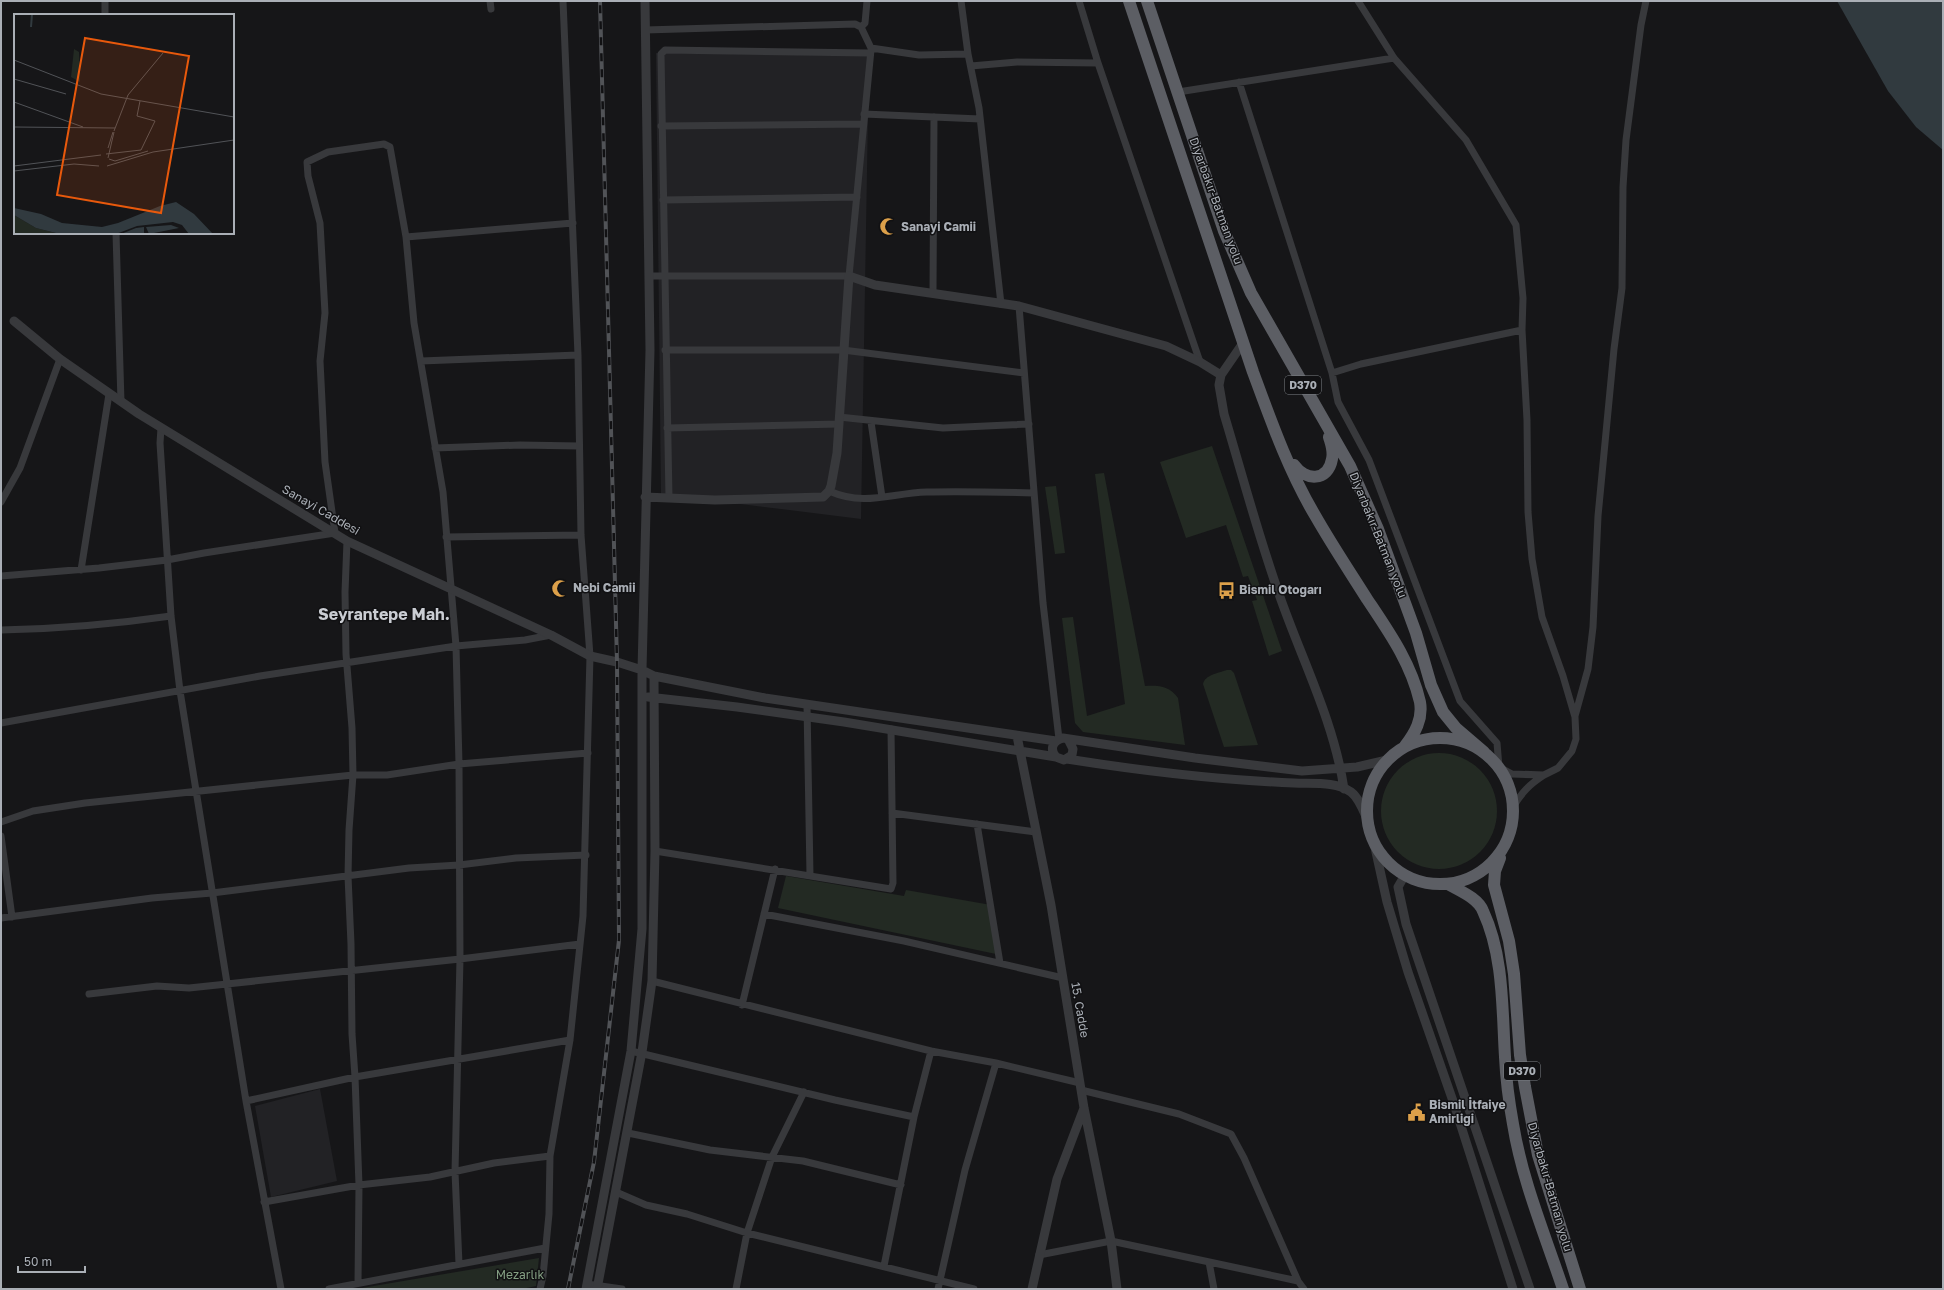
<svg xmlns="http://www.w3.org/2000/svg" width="1944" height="1290" viewBox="0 0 1944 1290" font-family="'Golos Text',sans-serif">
<rect width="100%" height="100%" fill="#161618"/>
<!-- built -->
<path fill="#222225" d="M656 53 869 56 861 519 661 494Z
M320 1089 337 1181 271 1197 255 1106Z"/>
<!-- green -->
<path fill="#232a23" d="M1212 446 1282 651 1269 656 1252 601 1257 600 1248 576 1243 577 1226 525 1186 538 1160 462Z
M1104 473 1145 686C1158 685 1170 686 1178 698L1185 745 1083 732 1075 723 1062 618 1073 617 1087 716 1125 704 1095 474Z
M1056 486 1065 553 1055 554 1045 487Z
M1227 670H1231L1234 673 1258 745 1224 747 1203 684C1205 675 1218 673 1227 670Z
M1381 811a58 58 0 1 1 116 0a58 58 0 1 1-116 0Z
M786 876 904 896 906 890 991 905 996 954 778 908Z
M539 1258 536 1286 522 1289H356Z"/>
<!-- water -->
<path fill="#313a3f" d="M1837 1H1943V150L1916 127 1888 91Z"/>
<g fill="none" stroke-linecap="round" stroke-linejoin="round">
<!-- minor -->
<path stroke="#38393c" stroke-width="7" d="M105 1V15
M490 1 491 9
M961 1 968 54 979 108 1001 304
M1079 1 1098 63 1200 362
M1358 1 1394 58 1466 140 1516 225 1523 298 1522 330 1527 420 1528 512 1532 559 1542 617 1563 676 1575 717 1576 739 1572 751 1558 768 1544 775
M861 27 865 23 867 1
M645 30 855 24 861 27 871 48 919 55 968 54
M971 66 1017 62 1098 63
M1239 82 1332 373 1338 402 1369 460 1460 701 1497 743 1499 767 1512 774 1544 775C1530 784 1522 792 1513 807
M1178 92 1394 58
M864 114 980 119
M661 126 863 124
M663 200 857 197
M116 233 121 402
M406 237 573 223
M649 276H849L871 50
M933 293 934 117
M1019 306 1043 603 1059 739
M665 350H843L1024 373
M421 361 578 355
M1332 373 1361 364 1522 330
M839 417 943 428 1029 424
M871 422 882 497
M161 428 160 443 171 616 180 691 246 1101 281 1289
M667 428 839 424
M435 448 520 445 579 446
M829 491C866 507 890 493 927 492 963 491 999 492 1034 493
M669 498 661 54 665 50 870 53
M1 502 20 468 60 359
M446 537 581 535
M347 541 345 592 346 654 352 728 353 775 349 830 348 876 351 944 352 1034 355 1077 359 1185 358 1283
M81 570 109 394
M1 576 99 568 167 560 204 553 335 533 325 462 320 361 325 313 320 223 308 176 307 162 328 152 384 144 390 147 406 237 414 323 443 492 456 646 459 764 460 959 455 1172 459 1264
M1 630C58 629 115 624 171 616
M807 705 810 875
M1575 716 1588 669 1593 627 1598 516 1614 349 1622 288 1623 187 1626 140 1641 25 1646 1
M1 723 260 676 456 646 525 640 551 635
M892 813 1036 832
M1 822 33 811 85 803 353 775H387L459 764 588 753
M977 824 1000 963
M1 836 12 917
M655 851 891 889 893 883 891 729
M764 914 904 941 1063 978
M1 918 152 898 212 893 409 868 459 865 516 858 586 855
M652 981 931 1051 996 1063 1080 1083
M89 994 157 986 189 988 227 984 460 959 580 944
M742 1005 775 869
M631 1051 835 1100 914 1117
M1081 1090 1179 1114 1231 1134 1244 1158 1298 1281 1304 1289
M246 1101 355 1077 570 1040
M628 1133 710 1150 803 1161 901 1185
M616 1192 646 1205 687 1214 747 1233 974 1289
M264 1202 359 1185 430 1177 494 1163 550 1156
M1039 1255 1111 1241 1298 1281
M1209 1262 1214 1289
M884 1266 914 1117 931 1051
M587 1284 622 1289
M329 1289 545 1248
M540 1289 543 1276 549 1214 550 1156 570 1040 583 916 590 656 581 535 578 355 563 1
M736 1289 747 1233 772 1157 804 1092
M938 1289 965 1170 996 1063"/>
<!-- tertiary -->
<path stroke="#38393c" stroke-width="9" d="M14 321 60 359 139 414 347 541 551 635 590 656 617 662 642 670 654 676 765 698 1056 741
M1243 343 1221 375 1219 385 1224 414C1242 474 1258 535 1279 594 1301 658 1334 721 1344 789
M645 497 715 500 823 497 829 491 831 486 837 453 849 276 875 285 1019 306 1166 346 1200 362 1221 375
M648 697 737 707 844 722 1056 757
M1017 736 1051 905 1084 1108 1111 1241 1117 1289
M1069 741 1073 749 1072 755 1064 760 1056 757C1049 749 1053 740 1063 738L1195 758 1302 771 1357 767 1387 760
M1067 759C1143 771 1218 780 1294 783 1312 784 1336 781 1351 792 1359 798 1364 812 1368 821
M1374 843 1387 902 1408 972 1454 1104 1513 1289
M1405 875 1398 887 1406 924 1530 1289
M586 1289 631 1051 642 929V670L650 350 645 1
M597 1289 642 1052 652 981 655 851 654 676
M1032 1289 1057 1179 1084 1108"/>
<!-- trunk -->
<path stroke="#5c5e64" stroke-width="12" d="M1129 1 1253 372C1271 421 1289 472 1316 517 1332 545 1350 572 1367 599 1389 632 1411 663 1420 702 1423 719 1415 733 1405 746
M1147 1 1224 231 1251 293 1350 466 1378 529 1416 633 1431 685 1443 712 1456 728 1484 752
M1294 465C1305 481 1328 482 1332 459 1334 451 1331 444 1329 437
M1367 811a73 73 0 1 1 146 0a73 73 0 1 1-146 0Z
M1500 858 1495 871 1494 885 1509 941 1514 974 1520 1055 1525 1087 1538 1155 1580 1289
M1448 884C1460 891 1478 898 1483 911 1504 956 1502 1009 1505 1057 1506 1079 1509 1102 1513 1124 1522 1180 1545 1235 1563 1289"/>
<defs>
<path id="rail" d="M568 1289 594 1162 619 940 617 662 600 1"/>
</defs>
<!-- rail casing -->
<use href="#rail" stroke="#515357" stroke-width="4"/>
<!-- rail -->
<use href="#rail" stroke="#111113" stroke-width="2.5" stroke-dasharray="8" stroke-linecap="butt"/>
</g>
<!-- icons -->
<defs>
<symbol id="mosque-bare" viewBox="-9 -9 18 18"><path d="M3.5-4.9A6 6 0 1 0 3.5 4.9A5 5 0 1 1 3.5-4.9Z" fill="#dca04a" stroke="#111113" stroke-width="2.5" paint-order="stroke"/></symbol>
<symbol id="bus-bare" viewBox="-9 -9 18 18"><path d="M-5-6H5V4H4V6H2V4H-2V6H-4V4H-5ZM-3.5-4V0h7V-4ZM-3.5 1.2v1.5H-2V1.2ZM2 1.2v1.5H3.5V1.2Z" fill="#dca04a" stroke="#111113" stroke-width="2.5" paint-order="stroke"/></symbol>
<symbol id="civic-bare" viewBox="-9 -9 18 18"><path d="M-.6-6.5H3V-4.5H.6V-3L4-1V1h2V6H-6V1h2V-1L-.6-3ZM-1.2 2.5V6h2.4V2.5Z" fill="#dca04a" stroke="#111113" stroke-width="2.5" paint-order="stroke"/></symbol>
</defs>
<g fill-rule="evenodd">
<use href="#mosque-bare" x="876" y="214" width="25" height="25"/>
<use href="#mosque-bare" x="548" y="576" width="25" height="25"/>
<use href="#bus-bare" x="1214" y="578" width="25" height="25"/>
<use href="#civic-bare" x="1404" y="1100" width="25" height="25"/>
</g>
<g text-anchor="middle" stroke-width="3" stroke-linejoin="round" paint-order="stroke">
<!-- shield labels -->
<g fill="#111113" stroke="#7c8085" stroke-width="1">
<rect x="1285" y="376" width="36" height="18" rx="3"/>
<rect x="1504" y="1062" width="36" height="18" rx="3"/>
</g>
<g font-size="11" font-weight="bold" fill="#aaafb6">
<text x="1303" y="389">D370</text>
<text x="1522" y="1075">D370</text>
</g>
<!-- street labels -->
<g font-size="12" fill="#aaafb6" stroke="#111113">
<text transform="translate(1216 201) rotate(70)" y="4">Diyarbakır-Batman yolu</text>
<text transform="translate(321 510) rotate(30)" y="4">Sanayi Caddesi</text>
<text transform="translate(1378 535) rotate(68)" y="4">Diyarbakır-Batman yolu</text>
<text transform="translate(1080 1010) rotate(80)" y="4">15. Cadde</text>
<text transform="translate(1550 1187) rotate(74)" y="4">Diyarbakır-Batman yolu</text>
</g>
<!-- poi labels -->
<g font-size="12" font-weight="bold" fill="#aaafb6" stroke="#111113" text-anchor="start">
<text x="901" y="231">Sanayi Camii</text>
<text x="573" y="592">Nebi Camii</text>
<text x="1239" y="594">Bismil Otogarı</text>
<text x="1429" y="1109">Bismil İtfaiye<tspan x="1429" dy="14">Amirliği</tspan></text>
</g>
<!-- park labels -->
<g font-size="12" fill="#849f83" stroke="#111113">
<text x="520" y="1279">Mezarlık</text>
</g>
<!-- district labels -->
<g font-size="16" font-weight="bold" fill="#cacdd3" stroke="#111113">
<text x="384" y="620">Seyrantepe Mah.</text>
</g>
</g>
<!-- overview -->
<g transform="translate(14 14)">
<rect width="220" height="220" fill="#161618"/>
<path d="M60 35 65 38 66 68 57 63ZM0 201 22 214 46 220H0Z" fill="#232a23"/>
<path d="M162 188 180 200 199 220H175L168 211 159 208 123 212 102 220 42 219 22 214 0 201V194L27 200 48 209 88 213 104 209 146 192ZM157 211 165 214 135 220 132 213ZM130 213V220H107L122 214Z" fill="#313a3f"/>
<path fill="none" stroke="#313a3f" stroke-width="2" d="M17 13 18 0"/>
<path fill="none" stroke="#515357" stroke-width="1" d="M0 46 87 80 220 103M0 65 52 80M126 87 123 102 141 107 127 136M0 88 69 113M0 113 101 114M100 117 114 81 149 39M94 134 99 118M92 140 127 136M94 144 100 118M95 145 101 147 134 137M0 152 87 141M93 152 139 138 220 126M0 157 60 150 85 152"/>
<path fill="#e8590c" fill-opacity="0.15" stroke="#e8590c" stroke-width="2" d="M71 24 175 42 147 199 43 181Z"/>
<rect width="220" height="220" fill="none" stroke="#aaafb6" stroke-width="2"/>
</g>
<!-- border -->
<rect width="1944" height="1290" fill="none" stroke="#aaafb6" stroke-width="4"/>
<!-- scale -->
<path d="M18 1266v6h67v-6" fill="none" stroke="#aaafb6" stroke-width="2"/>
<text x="24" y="1266" font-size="12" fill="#aaafb6" stroke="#111113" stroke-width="3" paint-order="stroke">50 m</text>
</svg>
